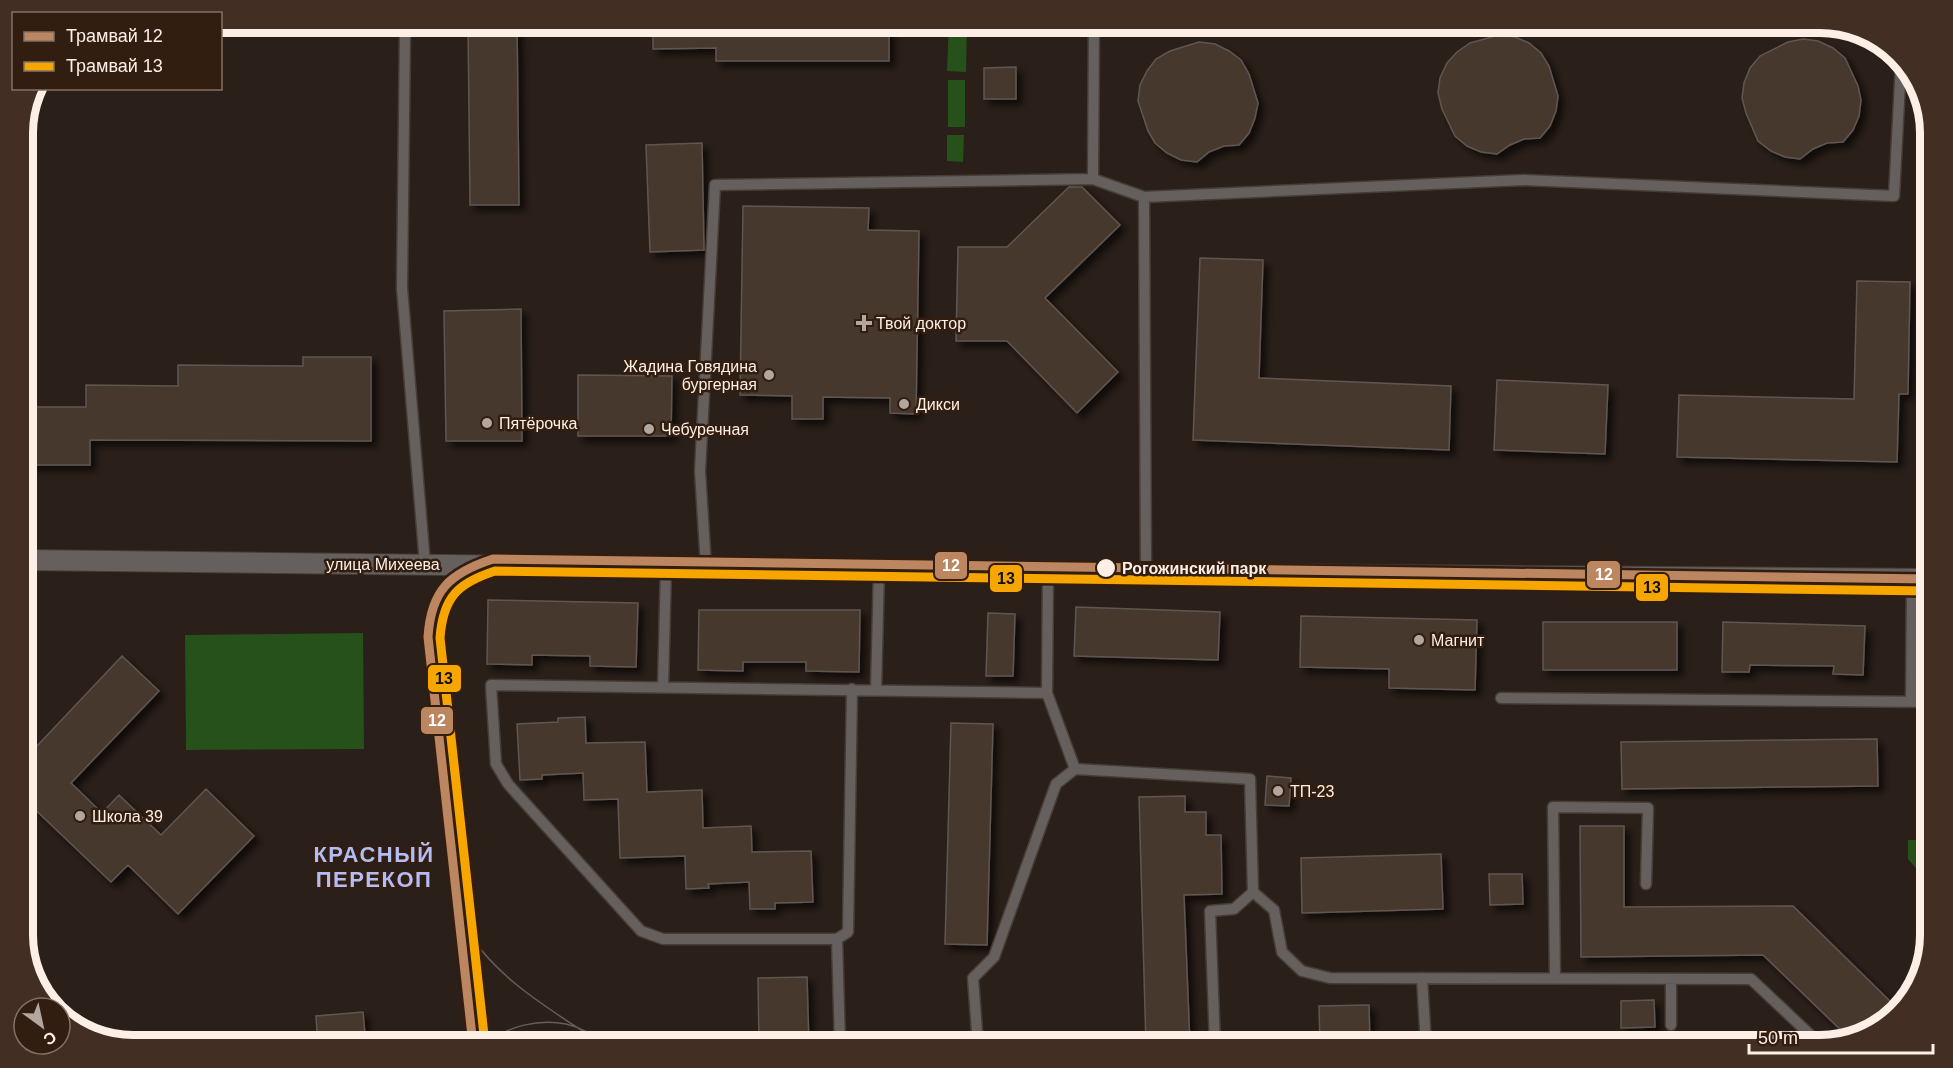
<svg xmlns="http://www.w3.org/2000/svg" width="1953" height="1068" viewBox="0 0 1953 1068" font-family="Arial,sans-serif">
<defs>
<filter id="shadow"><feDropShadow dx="5.5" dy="5.5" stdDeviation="3" flood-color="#0009"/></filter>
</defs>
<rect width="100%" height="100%" fill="#2a1f19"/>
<!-- green -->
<path fill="#27511b" d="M949 23H967L966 72 947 71Z
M948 80H965V127H948Z
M947 135H964L963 162 947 161Z
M363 633 364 749 186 750 185 635Z
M1908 840H1930V884L1908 859Z"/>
<!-- building -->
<path fill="#46372d" stroke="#605751" stroke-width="1.5" filter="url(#shadow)" d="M468 22H517L519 205H470Z
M653 22H889V61H716V48L653 49Z
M1499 35 1515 37 1529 43 1541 53 1549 66 1558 96 1556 111 1550 126 1540 138 1524 139 1510 145 1497 154 1481 152 1467 146 1455 136 1442 109 1438 93 1440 78 1447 63 1457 52 1470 43Z
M1803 39 1818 41 1833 48 1845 58 1858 86 1861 100 1859 116 1853 130 1843 142 1827 143 1813 149 1800 159 1785 157 1771 151 1758 141 1746 113 1742 98 1744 83 1750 68 1760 56 1788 42Z
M1199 42 1215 44 1229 51 1241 60 1249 74 1258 103 1255 118 1249 133 1239 145 1224 146 1209 152 1197 162 1181 160 1167 153 1155 143 1148 131 1138 101 1140 85 1147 71 1156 59 1170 51Z
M1016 67V99H984V68Z
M702 143 704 250 650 252 646 145Z
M1069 187H1082L1120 225 1045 298 1118 372 1077 413 1007 341H956L958 247H1007Z
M743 206 869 208 868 230 919 231 916 414 890 413V398L823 397V419H792V396L740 395Z
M1200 258 1263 260 1259 378 1451 386 1449 450 1193 440Z
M1857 281 1910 282 1908 394H1899L1897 462 1677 457 1679 395 1854 399Z
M521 309 522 441H446L444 311Z
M303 357H371V441L90 440V465H23V407H86V385L178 386V365L303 366Z
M578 375 672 376 671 436H578Z
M1497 380 1608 385 1605 454 1494 450Z
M488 600 638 603 636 667 590 666V656L532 655V665L487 664Z
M1076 607 1220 612 1218 660 1074 656Z
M699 610H860L859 672 806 671V662H743V671L698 670Z
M988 613 1015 614 1013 676H986Z
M1301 616 1477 620 1475 690 1389 688V669L1300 667Z
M1543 622H1677V670H1543Z
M1723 622 1865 626 1863 675 1833 674 1834 666 1750 665 1749 672H1722Z
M122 656 159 691 71 783 102 813 119 795 161 835 206 789 254 836 178 914 128 865 111 882 23 798V733L37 746Z
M585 717 586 743 645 742 647 792 702 790 703 828 751 826 752 852 811 851 813 902 775 903V909H750L749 882 708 884 709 888 686 889 685 856 620 858 618 799 584 800 583 773 542 775V779L520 780 517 724 558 722V718Z
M951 723 993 724 987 945 945 944Z
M1877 739 1878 786 1622 789 1621 742Z
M1267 776 1291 778 1289 806 1265 805Z
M1185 796V812H1206V835H1221L1222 894 1184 895 1190 1046H1146L1139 797Z
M1580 826H1624V907L1793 906 1897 1008 1875 1030 1849 1038 1763 955 1581 957Z
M1441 854 1443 909 1302 913 1301 858Z
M1489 874H1522L1523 904 1490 905Z
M807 977 809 1046H759L758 978Z
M1654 1000 1655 1027 1621 1028V1001Z
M1369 1005 1370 1046H1320L1319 1006Z
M363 1012 366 1046H318L316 1016Z"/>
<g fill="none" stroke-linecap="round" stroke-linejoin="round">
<defs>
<path id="service" d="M405 32 402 288 425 564
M1093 179 1094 22
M706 567 700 471 715 185 1093 179 1144 197
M1146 573 1144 197 1523 180 1894 196 1901 63
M663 687 666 567
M852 689 848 932 837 939H663L641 931 508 784 496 764 491 685 1047 693 1048 571
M876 690 879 570
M1047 693 1075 769 1250 779 1253 892 1274 910 1282 952 1302 971 1330 978 1751 979 1821 1045
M1501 698 1930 702
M1911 701 1912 579
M837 939 840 1045
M1422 978 1426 1045
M1555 978 1553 807 1648 808 1646 884
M1671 979V1025
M978 1045 973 978 994 957 1056 784 1075 769
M1215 1045 1210 911 1234 909 1253 892"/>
<path id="minor" d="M23 560 1146 573 1930 579
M480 1045 434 623C441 593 461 577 488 566"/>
</defs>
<!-- service casing -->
<use href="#service" stroke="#463d37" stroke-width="13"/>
<!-- minor casing -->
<use href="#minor" stroke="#463d37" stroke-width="22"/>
<!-- service -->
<use href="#service" stroke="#65605e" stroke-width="10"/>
<!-- minor -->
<use href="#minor" stroke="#65605e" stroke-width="20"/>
<!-- tram -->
<path stroke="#665e5a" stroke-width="1.5" d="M472 938C501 979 543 1005 584 1032
M488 1045C505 1025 541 1019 566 1024 580 1027 595 1036 607 1045"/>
<defs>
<path id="tram-1" d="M473 1045 428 637C431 590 450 573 493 559L1930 579"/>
<path id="tram-2" d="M485 1044 440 638C443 597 458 583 495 571L1930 591"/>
</defs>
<!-- tram-1 casing -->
<use href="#tram-1" stroke="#321d11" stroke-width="14"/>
<!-- tram-2 casing -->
<use href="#tram-2" stroke="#321d11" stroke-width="14"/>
<!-- tram-1 -->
<use href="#tram-1" stroke="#bb8660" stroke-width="9"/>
<!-- tram-2 -->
<use href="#tram-2" stroke="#f7a600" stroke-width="9"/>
</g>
<!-- markers -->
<g fill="#b3a69e" stroke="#321d11" stroke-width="2">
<path d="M861 314h6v6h6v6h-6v6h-6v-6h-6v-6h6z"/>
<circle cx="769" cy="375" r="6"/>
<circle cx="904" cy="404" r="6"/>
<circle cx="487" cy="423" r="6"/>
<circle cx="649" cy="429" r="6"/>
<circle cx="1419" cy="640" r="6"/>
<circle cx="1278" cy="791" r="6"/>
<circle cx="80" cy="816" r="6"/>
</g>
<circle fill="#fdeee6" stroke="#321d11" stroke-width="2" cx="1106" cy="568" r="10"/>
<g text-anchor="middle" stroke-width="5" stroke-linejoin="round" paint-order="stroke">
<!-- poi labels -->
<g font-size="16" fill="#fdeee6" stroke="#321d11" text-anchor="start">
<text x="876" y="329">Твой доктор</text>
<text x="757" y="372" text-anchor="end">Жадина Говядина<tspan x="757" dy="18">бургерная</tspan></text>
<text x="916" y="410">Дикси</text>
<text x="499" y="429">Пятёрочка</text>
<text x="661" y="435">Чебуречная</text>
<text x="1431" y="646">Магнит</text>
<text x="1290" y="797">ТП-23</text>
<text x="92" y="822">Школа 39</text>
</g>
<!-- street labels -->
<g font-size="16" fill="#fdeee6" stroke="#321d11">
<text x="383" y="570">улица Михеева</text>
</g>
<!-- stop labels -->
<g font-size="16" font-weight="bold" fill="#fdeee6" stroke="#321d11" text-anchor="start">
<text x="1122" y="574">Рогожинский парк</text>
</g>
<!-- district labels -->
<g font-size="22" font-weight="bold" letter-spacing="1.5" fill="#b4bcf5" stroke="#321d11">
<text x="374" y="862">КРАСНЫЙ<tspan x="374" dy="25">ПЕРЕКОП</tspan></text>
</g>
</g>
<!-- crop -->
<path d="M0 0H1953V1068H0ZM133 33H1820A100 100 0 0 1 1920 133V935A100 100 0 0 1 1820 1035H133A100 100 0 0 1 33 935V133A100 100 0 0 1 133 33Z" fill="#422e22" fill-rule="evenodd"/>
<path fill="none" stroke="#fdeee6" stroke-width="8" d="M133 33H1820A100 100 0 0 1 1920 133V935A100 100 0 0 1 1820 1035H133A100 100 0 0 1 33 935V133A100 100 0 0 1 133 33Z"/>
<g stroke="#321d11" stroke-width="2">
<rect x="934" y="551" width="34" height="29" rx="6" fill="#bb8660"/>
<rect x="1586" y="560" width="35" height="29" rx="6" fill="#bb8660"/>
<rect x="989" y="564" width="34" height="29" rx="6" fill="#f7a600"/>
<rect x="1635" y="573" width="34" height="29" rx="6" fill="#f7a600"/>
<rect x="427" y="664" width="35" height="29" rx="6" fill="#f7a600"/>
<rect x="420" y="706" width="34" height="29" rx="6" fill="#bb8660"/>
</g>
<g font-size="16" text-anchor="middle" font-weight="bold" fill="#fff">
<text x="951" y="571">12</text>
<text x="1604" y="580">12</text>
<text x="437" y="726">12</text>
</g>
<g font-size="16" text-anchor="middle" font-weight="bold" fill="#111">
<text x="1006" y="584">13</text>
<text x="1652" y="593">13</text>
<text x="444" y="684">13</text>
</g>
<!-- legend -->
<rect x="12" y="12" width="210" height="78" fill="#321d11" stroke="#837166" stroke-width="1.5"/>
<rect x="24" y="32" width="30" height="9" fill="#bb8660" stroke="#837166" stroke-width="1.5"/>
<text x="66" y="42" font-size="18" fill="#fdeee6">Трамвай 12</text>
<rect x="24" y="62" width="30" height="9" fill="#f7a600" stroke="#837166" stroke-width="1.5"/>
<text x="66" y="72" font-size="18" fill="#fdeee6">Трамвай 13</text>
<!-- north arrow -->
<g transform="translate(42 1026) rotate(147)"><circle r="28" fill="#321d11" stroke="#837166" stroke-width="1.5"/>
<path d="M0-4.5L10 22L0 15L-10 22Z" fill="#b3a69e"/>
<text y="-9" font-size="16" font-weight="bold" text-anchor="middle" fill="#fdeee6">С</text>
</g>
<!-- scale -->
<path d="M1749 1044v9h184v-9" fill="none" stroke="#fdeee6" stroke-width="3"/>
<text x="1758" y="1044" font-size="18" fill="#fdeee6" stroke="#321d11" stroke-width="4.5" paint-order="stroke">50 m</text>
</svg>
